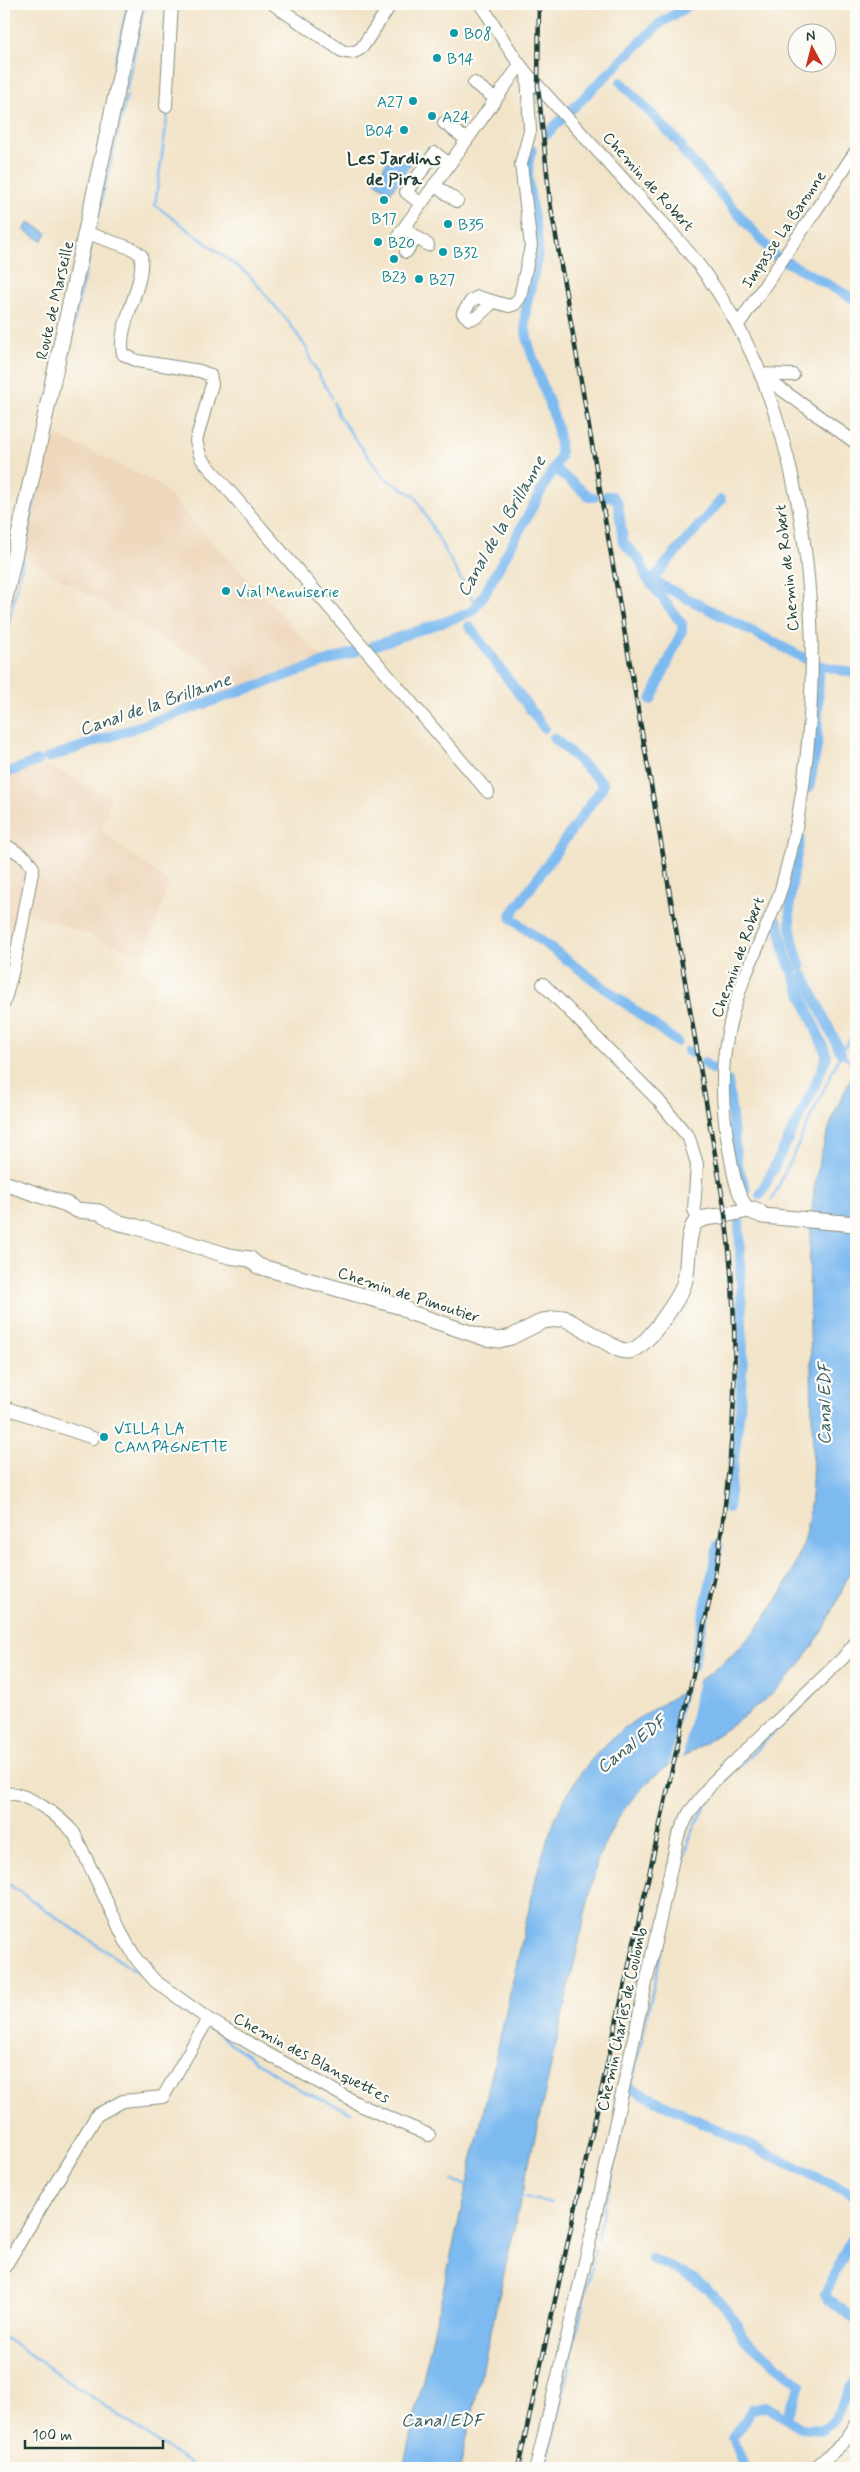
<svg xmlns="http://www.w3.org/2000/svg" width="860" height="2472" viewBox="0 0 860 2472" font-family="Mynerve,sans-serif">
<rect width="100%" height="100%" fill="#fdfcf7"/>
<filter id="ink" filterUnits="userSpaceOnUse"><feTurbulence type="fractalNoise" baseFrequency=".02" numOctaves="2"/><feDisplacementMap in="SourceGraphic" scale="10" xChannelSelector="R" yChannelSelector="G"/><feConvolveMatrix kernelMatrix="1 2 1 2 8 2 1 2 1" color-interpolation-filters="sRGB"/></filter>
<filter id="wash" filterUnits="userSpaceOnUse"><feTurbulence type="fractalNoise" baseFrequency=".0096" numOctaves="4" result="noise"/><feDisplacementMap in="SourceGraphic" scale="20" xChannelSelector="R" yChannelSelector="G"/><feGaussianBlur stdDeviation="1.12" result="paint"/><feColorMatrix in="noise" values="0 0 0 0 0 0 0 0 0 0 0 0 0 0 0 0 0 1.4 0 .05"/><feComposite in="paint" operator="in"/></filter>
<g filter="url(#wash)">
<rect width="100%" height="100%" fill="#f2e4c9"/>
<!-- built -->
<path fill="#eed7bb" d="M49 431 157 483 323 659 222 694 210 665 25 558Z
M43 763 111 797 102 829 104 833 169 882 144 956 22 910 4 994V777Z"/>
<!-- water -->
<path fill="#7dbaf0" stroke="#4e7c92" d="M394 152 411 164 390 193 374 181Z
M29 222 47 233 42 241 24 230Z
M856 1069V1554C839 1603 815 1654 776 1690 752 1712 724 1731 697 1748 680 1759 661 1769 647 1783 624 1805 608 1832 597 1862L460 2468H403L537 1874C553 1817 569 1777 615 1736 640 1714 673 1699 700 1680 744 1651 781 1605 799 1555 815 1510 813 1460 812 1413 811 1343 806 1269 813 1200 817 1155 834 1109 856 1069Z"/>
<!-- pier -->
<path fill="#f2e4c9" d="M698 1679 682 1761 668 1769 687 1686Z"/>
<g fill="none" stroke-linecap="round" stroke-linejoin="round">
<!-- stream -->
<path stroke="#7dbaf0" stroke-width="2.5" d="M114 70 127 4
M126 91 145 4
M168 112 155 205 249 275 290 324 307 349 311 361 332 398
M95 227 127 95
M334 403 338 415 383 477 415 496 463 583
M53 414 92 243
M27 539 35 497
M471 596 476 606
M4 643 23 560
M841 1053 856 1067
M772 1200 841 1053 856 1030
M802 1227 814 1228
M850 1659 856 1653
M4 1881 142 1976
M674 1892 691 1834 710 1797 736 1769 812 1696
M211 2029 258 2063 304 2092 351 2112
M453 2181 469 2185
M520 2196 551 2203
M597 2240 672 1904
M4 2337 196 2468
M4 2463 11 2468
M546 2468 595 2250"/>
<!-- canal -->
<path stroke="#7dbaf0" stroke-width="10" d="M621 82 682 146V150L777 258
M572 109 659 24 691 4
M547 134 561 120
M783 260 856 300
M554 468 590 497H594
M606 496H612L618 503 623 542 641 562 646 577 682 624V631L651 700
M651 580 808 660
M652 580 721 500
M469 626 544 728
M373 646 461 616 472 611 484 595 560 457C563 420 532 370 526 332 521 302 539 273 538 245 536 221 521 170 532 150
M819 665 856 674
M554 738 603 783 602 788 511 915 512 919 677 1042
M48 758 357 651
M4 774 38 761
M809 788 817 746 819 665
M800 837C792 889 781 915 801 967
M804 976 841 1053
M688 1051 692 1053
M704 1063 714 1070
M728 1081 737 1164 746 1189
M760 1195 811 1094 827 1056 786 957 778 922
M728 1508 740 1409 743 1354 739 1220
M693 1666 718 1545
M632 2089 856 2196
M856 2230 825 2294 828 2299 856 2320
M652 2259C663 2264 676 2269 687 2275 710 2288 735 2314 743 2338L801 2385 786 2418
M745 2468 733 2438 752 2409 766 2406 801 2428 822 2430 834 2420 856 2379"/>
</g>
</g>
<g filter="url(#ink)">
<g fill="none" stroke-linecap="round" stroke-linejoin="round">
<defs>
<path id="minor" d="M273 4 342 51C350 54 358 52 363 46L391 4
M480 4C497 27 510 55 529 76 569 120 610 164 650 209 669 230 690 251 706 275 798 402 822 588 808 742 804 789 795 840 782 886 772 918 756 948 744 979 721 1037 718 1087 729 1149 733 1169 735 1196 751 1211
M474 83 496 99
M166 106 172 4
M444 123 467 140
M434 185 457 201
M421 204 406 192 435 153 449 164
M404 228 428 245
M87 233 133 249 141 255C145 288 116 326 123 354L137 361 200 371 210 375 212 384 196 441 201 458 488 792
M399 235 520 65
M406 252 417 237
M493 302 477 317 469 319 463 313 471 301 478 297 509 306 515 304 520 297 531 246 521 164 530 131 527 74
M738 325 856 151
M760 374 856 443
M760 374 793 375
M4 844 26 858 33 868 14 966 4 1003
M543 984 658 1100 689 1138 697 1164 694 1210 700 1220
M4 1407 93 1438
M4 1794C25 1789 61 1818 74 1833L125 1940 137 1960 155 1981 208 2019 266 2053 360 2105 429 2135
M4 2268 97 2115 123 2101 163 2097 208 2019
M536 2468 589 2245 678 1836 689 1813 713 1782 843 1658 856 1642
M815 2468 844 2442 856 2425"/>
<path id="major" d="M4 603 136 4
M4 1183 66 1204 77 1210 99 1212 116 1222 137 1227 229 1256 250 1259 258 1266 402 1307 411 1313 485 1338 499 1340 511 1337 543 1321 564 1318 618 1349C623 1351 628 1352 633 1350 648 1344 682 1296 685 1280 689 1265 686 1234 695 1223 701 1217 713 1217 721 1216
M751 1211 763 1216 856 1224
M729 1214 754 1209 760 1212"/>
</defs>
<!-- minor casing -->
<use href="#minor" stroke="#88907e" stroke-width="14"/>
<!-- major casing -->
<use href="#major" stroke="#88907e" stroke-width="17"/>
<!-- minor -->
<use href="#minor" stroke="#fff" stroke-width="12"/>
<!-- major -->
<use href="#major" stroke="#fff" stroke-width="15"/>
<defs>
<path id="rail" d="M518 2468 714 1580C736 1450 742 1338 724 1206L550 202 538 86 539 4"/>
</defs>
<!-- rail casing -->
<use href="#rail" stroke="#1f3d34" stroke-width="4.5"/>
<!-- rail -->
<use href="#rail" stroke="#fdfcf7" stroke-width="2.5" stroke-dasharray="8" stroke-linecap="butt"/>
</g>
</g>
<!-- markers -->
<g fill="#0f9aa8" stroke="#fdfcf7" stroke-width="2">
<circle cx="454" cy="33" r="5"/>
<circle cx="437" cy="58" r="5"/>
<circle cx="413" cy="101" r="5"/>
<circle cx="432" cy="116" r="5"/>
<circle cx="404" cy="130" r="5"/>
<circle cx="384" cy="200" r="5"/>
<circle cx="448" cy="224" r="5"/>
<circle cx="378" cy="242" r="5"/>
<circle cx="443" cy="252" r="5"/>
<circle cx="394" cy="259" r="5"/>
<circle cx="419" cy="279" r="5"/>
<circle cx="226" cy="591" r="5"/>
<circle cx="104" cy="1437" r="5"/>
</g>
<g text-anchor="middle" stroke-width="4.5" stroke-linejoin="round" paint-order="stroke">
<!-- culture labels -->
<g font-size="16" fill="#0d838f" stroke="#fdfcf7" text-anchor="start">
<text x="464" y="39">B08</text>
<text x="447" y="64">B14</text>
<text x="403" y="107" text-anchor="end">A27</text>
<text x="442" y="122">A24</text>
<text x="394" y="136" text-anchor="end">B04</text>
<text x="384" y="224" text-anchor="middle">B17</text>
<text x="458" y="230">B35</text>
<text x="388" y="248">B20</text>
<text x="453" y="258">B32</text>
<text x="394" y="282" text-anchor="middle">B23</text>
<text x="429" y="285">B27</text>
<text x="236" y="597">Vial Menuiserie</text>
<text x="114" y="1434">VILLA LA<tspan x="114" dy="18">CAMPAGNETTE</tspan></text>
</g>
<!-- street labels -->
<g font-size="16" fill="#1f3d34" stroke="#fdfcf7">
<text transform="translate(649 181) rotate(48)" y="6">Chemin de Robert</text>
<text transform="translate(783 229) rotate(-56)" y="6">Impasse La Baronne</text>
<text transform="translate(54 300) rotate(-77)" y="6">Route de Marseille</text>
<text transform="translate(786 568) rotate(-96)" y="6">Chemin de Robert</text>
<text transform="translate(737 957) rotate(-70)" y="6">Chemin de Robert</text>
<text transform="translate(409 1294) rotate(18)" y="6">Chemin de Pimoutier</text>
<text transform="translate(621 2019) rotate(-78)" y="6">Chemin Charles de Coulomb</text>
<text transform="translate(312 2057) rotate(28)" y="6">Chemin des Blanquettes</text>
</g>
<!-- neighbourhood labels -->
<g font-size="18" font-weight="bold" fill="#1f3d34" stroke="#fdfcf7">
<text x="394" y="164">Les Jardins<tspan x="394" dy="21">de Pira</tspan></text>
</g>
<!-- water labels -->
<g font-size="18" font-style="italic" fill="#365c63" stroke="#fdfcf7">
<text transform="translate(501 526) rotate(-60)" y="6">Canal de la Brillanne</text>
<text transform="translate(155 704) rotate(-19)" y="6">Canal de la Brillanne</text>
<text transform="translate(824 1404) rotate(-90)" y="6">Canal EDF</text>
<text transform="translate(631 1744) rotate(-38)" y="6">Canal EDF</text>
<text x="442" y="2426">Canal EDF</text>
</g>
</g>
<!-- margin -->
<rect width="860" height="2472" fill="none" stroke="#fdfcf7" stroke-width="20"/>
<!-- north arrow -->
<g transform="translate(812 48) rotate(353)"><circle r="24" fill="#fdfcf7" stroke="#a4b0a9"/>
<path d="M0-4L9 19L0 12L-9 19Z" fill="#c8321e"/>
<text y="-8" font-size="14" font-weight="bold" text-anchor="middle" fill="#1f3d34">N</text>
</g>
<!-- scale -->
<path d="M25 2440v8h138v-8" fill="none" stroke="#1f3d34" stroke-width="2.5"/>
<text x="32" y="2440" font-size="15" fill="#1f3d34" stroke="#fdfcf7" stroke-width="4" paint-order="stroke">100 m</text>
</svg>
